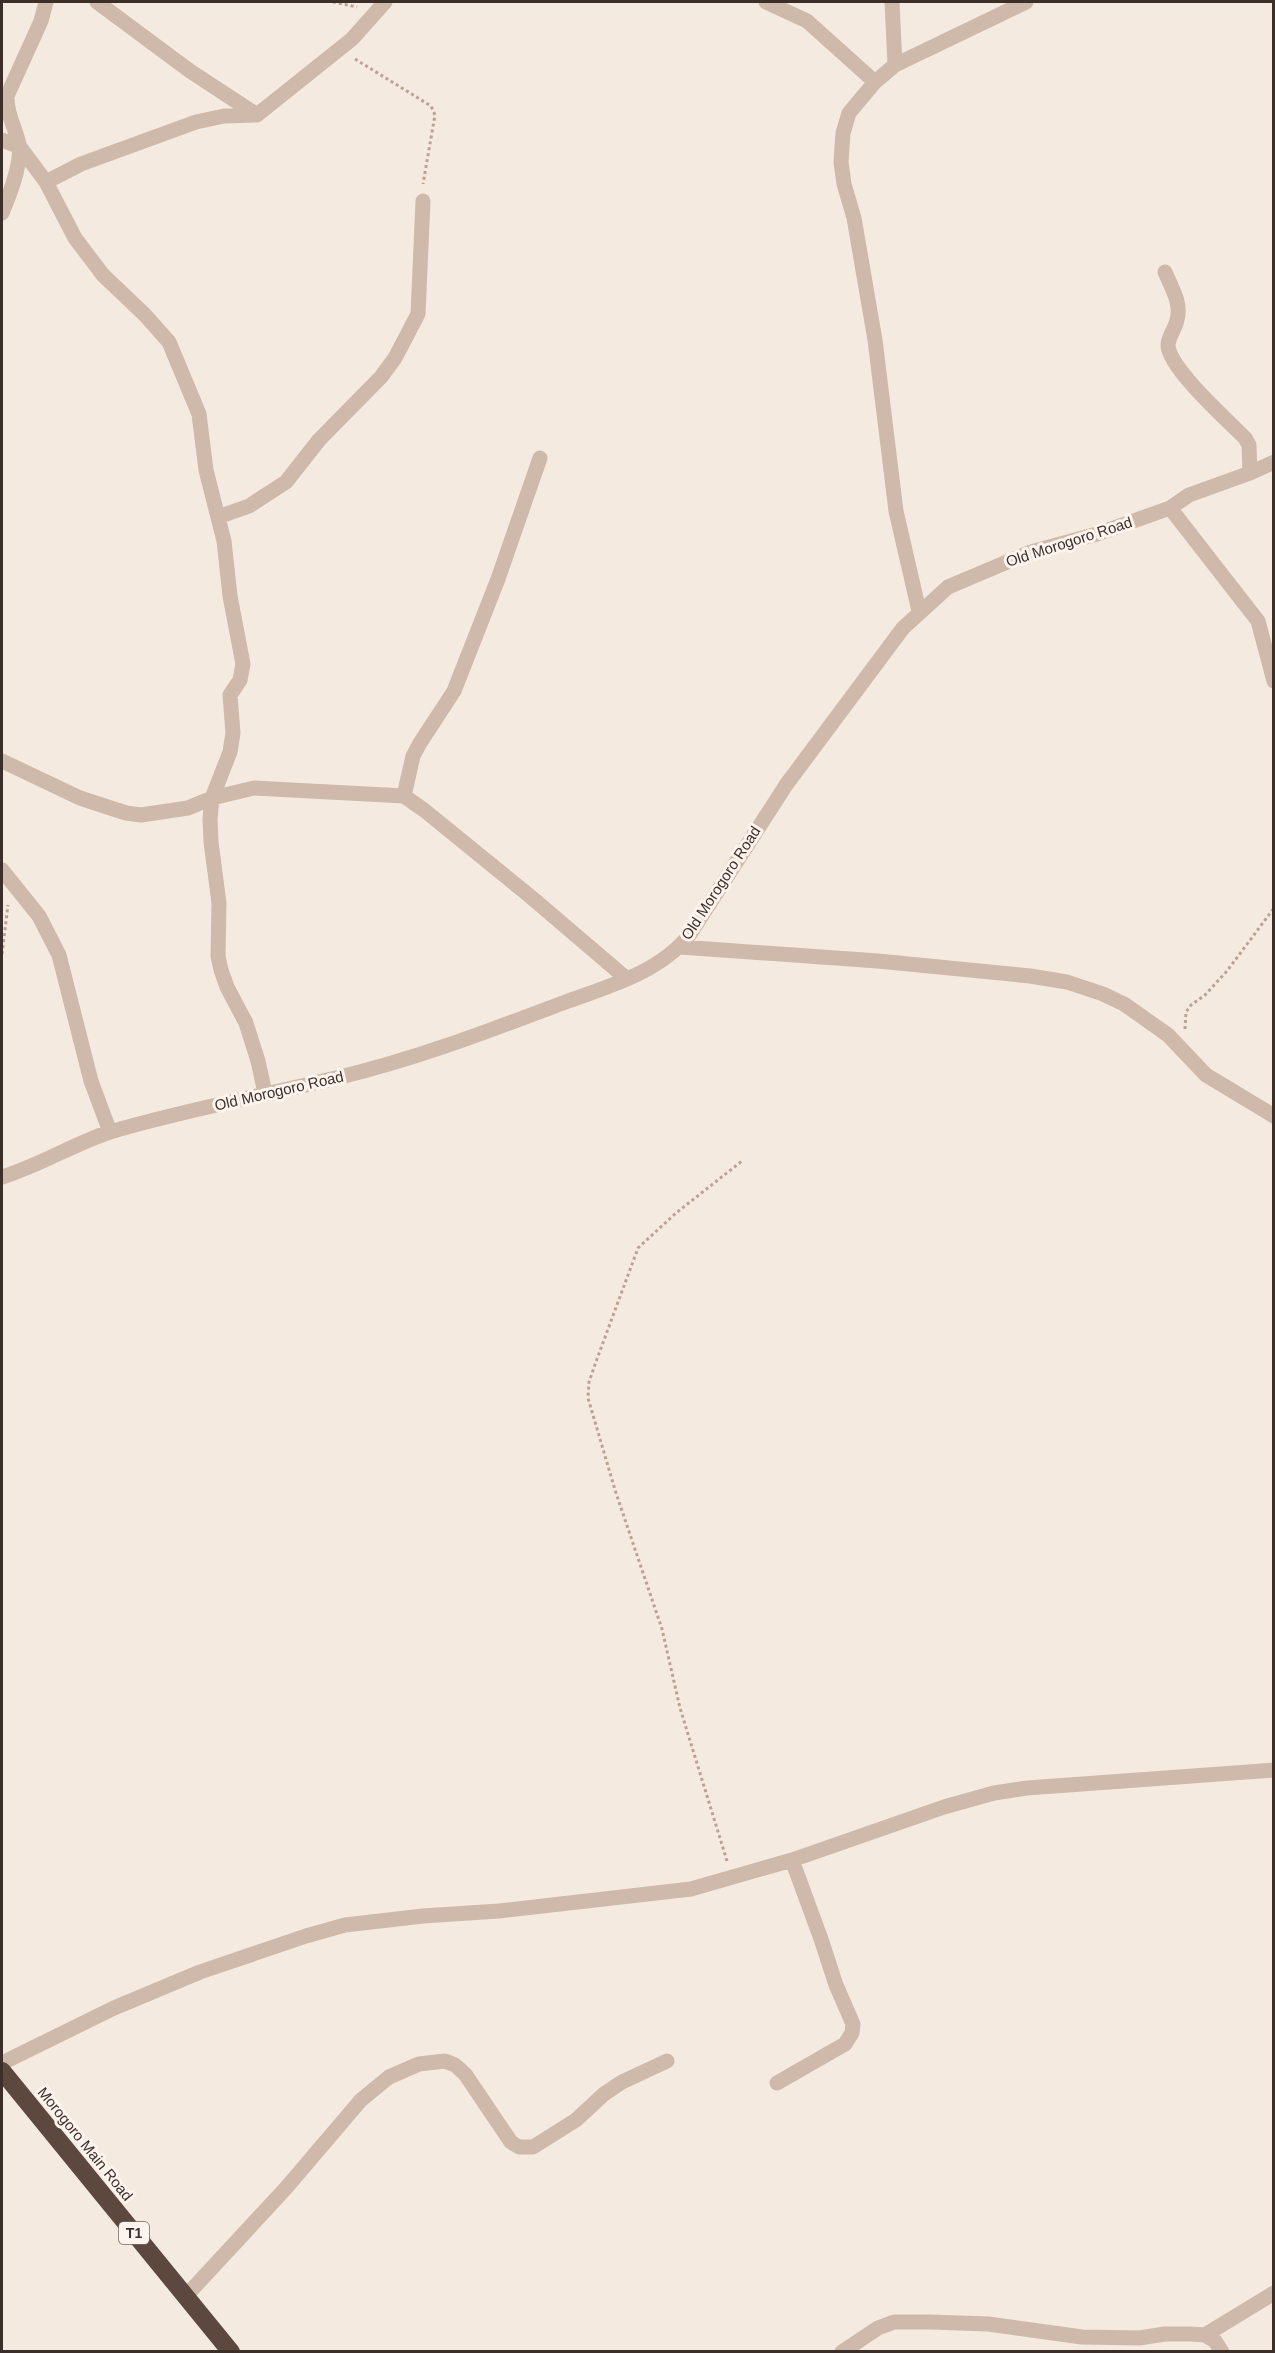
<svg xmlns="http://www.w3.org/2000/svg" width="1275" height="2353" viewBox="0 0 1275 2353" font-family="Helvetica,sans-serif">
<rect width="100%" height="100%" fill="#f5eae0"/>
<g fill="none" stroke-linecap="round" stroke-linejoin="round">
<!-- path -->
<path stroke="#bba294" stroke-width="3" stroke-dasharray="3 3" stroke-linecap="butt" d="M333 2 357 7
M355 59 431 106 435 115 423 184
M2 954 8 905
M1185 1029 1186 1012 1191 1005 1205 995 1227 971 1274 908
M727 1861 680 1708 662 1629 615 1490 588 1398 589 1382 597 1359 638 1248 676 1213 742 1161"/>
<!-- street -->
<path stroke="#cfb9aa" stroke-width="15" d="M97 2 190 71 257 115
M766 2 807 21 875 82 849 113 843 133 841 162 844 184 854 218 875 340 896 511 919 611
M892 2 895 65
M875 82 895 65 1026 2
M2 140 20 147 46 182 75 238 103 275 145 315 169 342 199 414 206 470 224 541 230 596 243 664 240 680 230 695 233 733 230 752 212 798 210 819 211 842 219 903 218 956 221 970 227 987 246 1023 258 1061 265 1093
M46 182 81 164 196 122 224 116 257 115 352 39 385 2
M2 213C9 196 22 164 19 145 16 128 6 114 7 96L41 21 46 2
M1165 272C1171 287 1182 303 1177 320 1175 330 1168 336 1168 346 1170 369 1228 421 1245 438L1249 445 1250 473
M540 458 498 579 454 691 420 743 413 756 404 796 424 810 531 897 627 979
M1170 508 1258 621 1274 681
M218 517 249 506 286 482 319 440 381 377 395 358 418 314 423 201
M2 761 80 798 126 813 141 815 188 808 212 798 254 788 404 796
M2 870 39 916 59 955 91 1081 110 1132
M680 947 878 961 1030 976 1067 982 1103 994 1124 1004 1168 1035 1206 1075 1274 1116
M2 1177C39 1166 73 1144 110 1132 184 1110 261 1096 336 1078 413 1060 486 1032 560 1004 605 987 659 974 690 934L786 785 903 628 948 587 1031 552 1097 534 1170 508 1189 495 1250 473 1274 462
M2 2063 114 2008 200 1972 306 1936 345 1925 423 1916 499 1911 691 1889 792 1860 944 1807 994 1793 1027 1788 1274 1770
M777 2083 845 2044 852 2033 853 2024 836 1985 821 1939 792 1860
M186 2296 286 2188 361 2100 389 2077 419 2064 445 2061 455 2065 465 2074 511 2142 519 2147H533L576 2120 604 2094 622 2082 667 2061
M1205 2335 1274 2293
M842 2352 878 2328 894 2322H930L988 2324 1082 2337 1139 2338 1165 2334H1191L1205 2335 1215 2341 1222 2352"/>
<!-- highway -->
<path stroke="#5d4840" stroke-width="18" d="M2 2071 231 2352"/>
</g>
<g text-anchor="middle" stroke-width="6" stroke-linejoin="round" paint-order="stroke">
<!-- shield labels -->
<rect fill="#fcf4ed" stroke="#766a64" stroke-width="1.5" x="119" y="2222" width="30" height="22" rx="4.5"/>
<g font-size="14" font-weight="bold" fill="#3c2f2a">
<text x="134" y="2238">T1</text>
</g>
<!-- street labels -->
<g font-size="15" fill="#3c2f2a" stroke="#fcf4ed">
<text transform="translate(1069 542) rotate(-18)" y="5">Old Morogoro Road</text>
<text transform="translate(721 883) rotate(-57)" y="5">Old Morogoro Road</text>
<text transform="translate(279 1091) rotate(-13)" y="5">Old Morogoro Road</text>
<text transform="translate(85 2144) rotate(51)" y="5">Morogoro Main Road</text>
</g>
</g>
<!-- border -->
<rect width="1275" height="2353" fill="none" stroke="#3c2f2a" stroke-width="6"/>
</svg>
